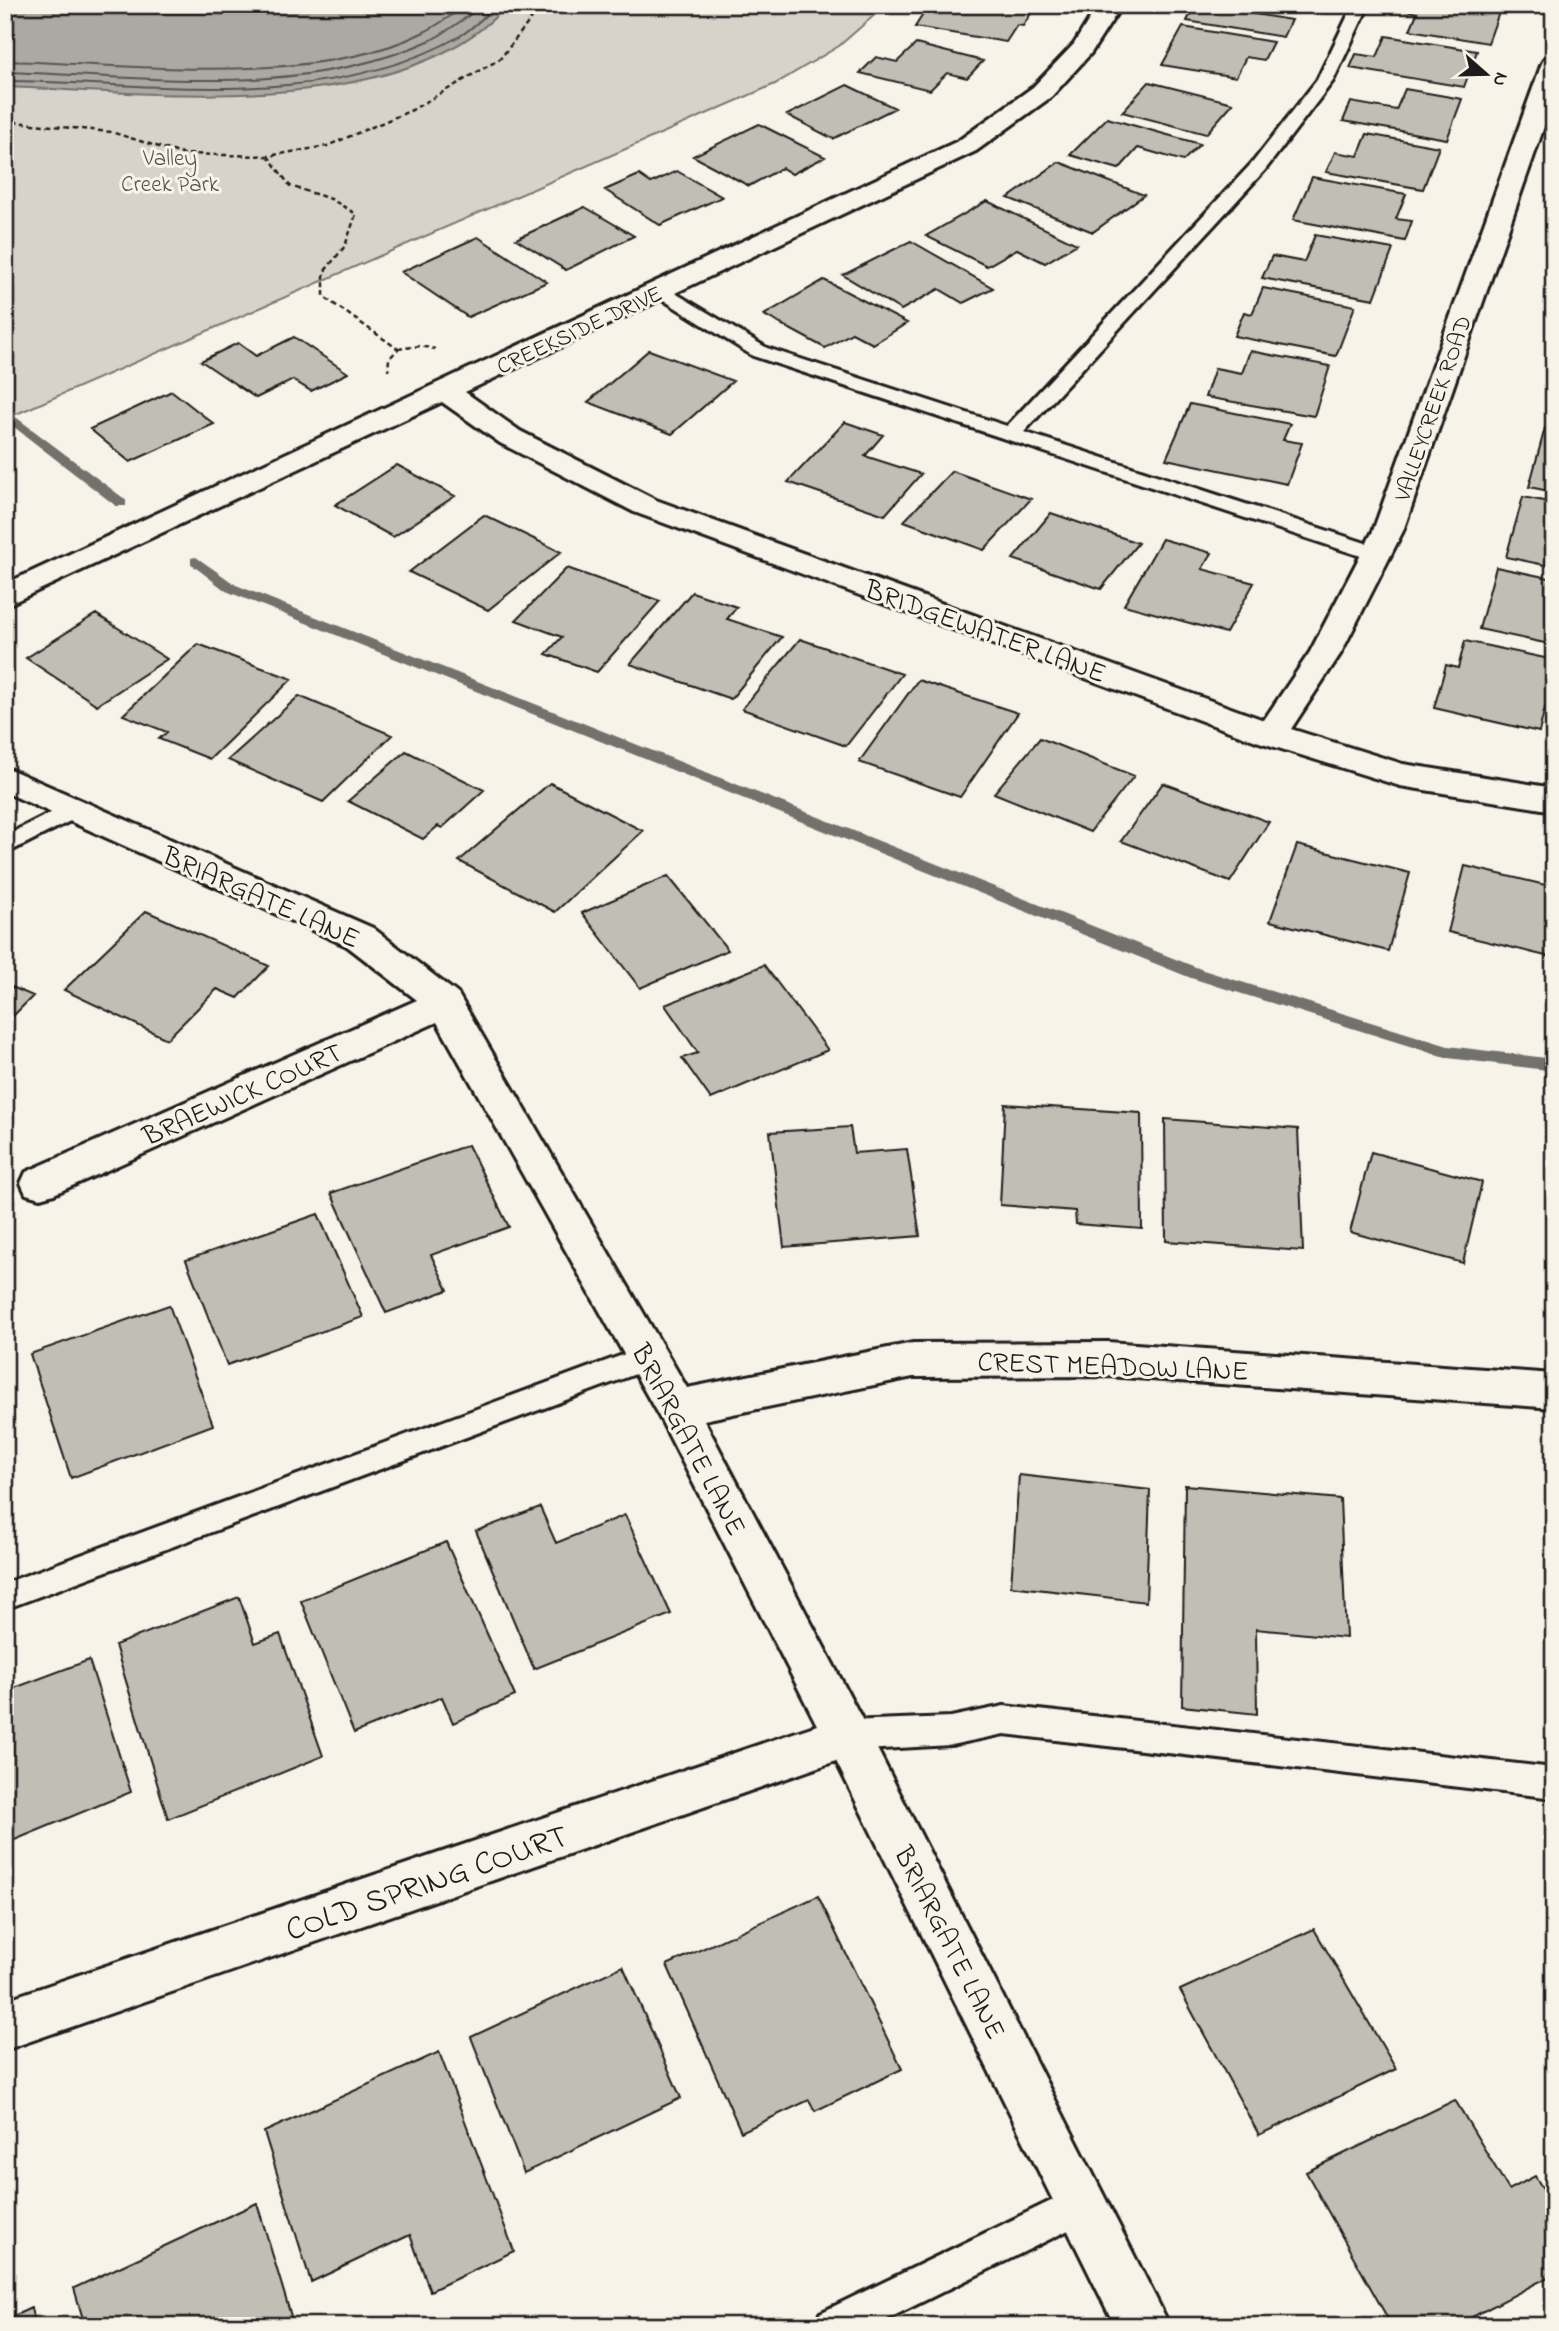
<svg xmlns="http://www.w3.org/2000/svg" width="1559" height="2331" viewBox="0 0 1559 2331" font-family="'Indie Flower',sans-serif">
<rect width="100%" height="100%" fill="#f7f3e8"/>
<filter id="ink" filterUnits="userSpaceOnUse"><feTurbulence type="fractalNoise" baseFrequency=".0143" numOctaves="2"/><feDisplacementMap in="SourceGraphic" scale="14" xChannelSelector="R" yChannelSelector="G"/><feConvolveMatrix kernelMatrix="1 2 1 2 8 2 1 2 1" color-interpolation-filters="sRGB"/></filter>
<g filter="url(#ink)">
<!-- green -->
<path fill="#d7d3cb" stroke="#7a7874" stroke-width="2" d="M5 5H886L839 46 775 84 5 419Z"/>
<!-- water -->
<path fill="#aca9a2" stroke="#72716c" stroke-width="2" d="M5 5H507C402 124 149 92 5 87Z"/>
<g fill="none" stroke-linecap="round" stroke-linejoin="round">
<!-- shore -->
<path stroke="#565452" stroke-width="2" d="M5 61C126 64 313 88 422 33 438 26 452 14 467 5
M5 72C146 76 298 100 431 40 449 31 467 16 484 5
M5 81C154 82 324 113 460 36 474 28 485 15 497 5"/>
<!-- stream -->
<path fill="#72716c" fill-rule="evenodd" d="M5 409 126 500V506H116L5 420Z
M196 557 236 585 1203 970 1448 1046 1554 1059V1071L1448 1058 1191 978 226 591 191 564V558Z"/>
</g>
<!-- building -->
<path fill="#c0beb5" stroke="#1c1c1c" stroke-width="2" d="M929 5H1028L1035 7 1023 26 1017 25 1006 42 915 27Z
M1195 5H1253L1249 13 1291 20 1283 37 1187 21Z
M1399 5H1490L1501 7 1488 43 1410 30 1417 13 1397 9Z
M1183 27 1273 42 1264 60 1246 57 1236 77 1162 65Z
M1386 36 1477 51 1464 87 1350 68 1356 54 1377 57Z
M916 44 983 61 967 78 947 73 930 90 860 73 876 57 897 62Z
M1149 82 1233 103 1206 134 1122 112Z
M847 85 895 108 833 139 787 115Z
M1405 89 1462 99 1447 139 1343 121 1351 102 1396 110Z
M1107 118 1200 144 1183 161 1138 148 1119 169 1070 155Z
M759 124 825 157 792 174 782 168 749 186 693 156Z
M1367 134 1439 147 1423 189 1326 172 1335 152 1358 156Z
M1059 162 1144 195 1093 232 1008 198Z
M677 171 722 197 660 225 605 190 639 175 651 183Z
M1312 177 1406 194 1396 219 1412 221 1405 241 1293 220Z
M987 201 1077 244 1045 263 1017 249 987 266 926 236Z
M585 207 634 236 566 270 516 239Z
M1315 235 1393 249 1374 299 1262 278 1272 256 1304 262Z
M478 237 547 282 468 317 401 272Z
M911 241 993 288 963 303 939 289 901 310 843 275Z
M824 280 907 323 873 344 852 333 825 348 764 315Z
M1263 288 1355 306 1336 356 1234 336 1244 312 1252 314Z
M294 337 348 373 311 391 293 380 256 398 201 361 238 343 256 356Z
M649 350 733 381 672 434 588 402Z
M1250 351 1330 366 1314 416 1205 397 1215 368 1242 373Z
M172 391 214 424 130 462 90 429Z
M1190 404 1290 424 1283 440 1302 443 1287 484 1166 459Z
M845 422 883 435 865 456 921 474 885 515 788 482Z
M1545 428 1554 430V492L1529 487Z
M397 465 455 496 393 537 335 505Z
M952 471 1031 499 984 550 904 521Z
M1523 497 1554 503V567L1506 557Z
M1051 513 1138 543 1101 589 1013 559Z
M484 515 561 552 488 610 409 572Z
M1162 539 1212 553 1202 569 1254 583 1226 633 1124 605Z
M1496 567 1554 579V645L1479 629Z
M567 568 660 601 597 672 546 654 562 637 516 620Z
M692 592 737 607 727 619 782 637 731 699 630 664Z
M96 614 167 659 97 705 26 658Z
M800 639 902 674 846 746 742 709Z
M1465 641 1554 660V693L1549 692 1539 732 1434 708 1446 665 1458 668Z
M198 644 292 679 210 759 159 739 167 732 123 715Z
M918 680 1018 713 960 797 859 762Z
M299 696 392 735 323 802 228 760Z
M1040 738 1134 776 1090 832 994 793Z
M406 751 484 790 442 828 438 826 423 839 348 801Z
M550 783 643 831 555 912 459 861Z
M1163 783 1269 822 1230 882 1121 841Z
M1297 845 1410 873 1388 951 1270 921Z
M1465 866 1554 887V958L1448 932Z
M668 876 728 950 640 988 582 913Z
M146 911 269 966 238 998 217 989 167 1039 64 990Z
M764 965 828 1050 711 1099 682 1058 698 1053 665 1005Z
M5 984 33 996 5 1024Z
M1005 1104 1141 1113 1142 1229 1076 1224 1075 1211 1000 1205Z
M1165 1119 1298 1129 1303 1251 1166 1241Z
M850 1127 854 1153 907 1149 920 1236 784 1247 770 1132Z
M468 1145 509 1227 431 1255 448 1290 386 1313 331 1193Z
M1371 1152 1482 1182 1463 1263 1350 1232Z
M318 1214 363 1317 227 1365 186 1260Z
M169 1305 213 1425 71 1478 30 1354Z
M1019 1475 1150 1490 1146 1602 1011 1586Z
M1185 1485 1340 1499 1346 1638 1256 1629 1257 1714 1182 1706Z
M540 1507 556 1543 625 1515 671 1614 534 1669 476 1531Z
M446 1542 515 1696 453 1723 442 1697 354 1733 301 1601Z
M239 1597 255 1643 280 1634 323 1756 168 1819 115 1645Z
M89 1660 131 1792 5 1844V1666L12 1689Z
M818 1896 902 2069 815 2111 809 2100 741 2132 667 1965Z
M1314 1929 1396 2069 1259 2135 1180 1990Z
M623 1966 681 2098 524 2173 471 2037Z
M439 2052 514 2251 430 2291 410 2235 311 2282 264 2132Z
M1455 2100 1509 2190 1535 2176 1554 2207V2274L1455 2326H1392L1306 2172Z
M257 2203 294 2326H85L74 2288Z
M31 2308 35 2326H5V2320Z"/>
<g fill="none" stroke-linecap="round" stroke-linejoin="round">
<defs>
<path id="lane" d="M1353 5H1369L1333 81 1265 170 1024 432 1384 549 1387 554 1384 559H1370L753 356 649 291 651 287H665L767 348 1007 426 1253 162 1317 80Z
M72 802 80 804 84 810 80 816 5 854V836Z
M647 1346 657 1350 661 1358 657 1366 5 1609V1583Z
M1004 1706 1554 1768V1798L1004 1734 951 1745 847 1751 836 1746 831 1736 836 1726 847 1721 951 1717Z
M1082 2186 1095 2191 1100 2204 1095 2217 873 2326H815L820 2313Z"/>
<path id="street" d="M1098 5H1122L1091 53 1051 97 976 151 465 392 520 431 656 500 1264 720 1310 652 1373 531 1542 63 1545 58 1554 56V98L1403 531 1341 653 1291 729 1403 764 1554 788V811L1400 786 1259 742 634 512 500 443 442 402 5 606V584L958 141 1033 87 1074 44Z
M5 767 373 928 458 994 687 1388 913 1343 1108 1342 1554 1374V1408L1108 1376 913 1377 704 1420 863 1721 1170 2326H1115L836 1761 5 2050V2000L817 1725 661 1420 437 1022 54 1194 40 1198 26 1194 21 1183 26 1172 417 1000 347 946 5 792Z"/>
</defs>
<!-- lane casing -->
<use href="#lane" stroke="#1c1c1c" stroke-width="6"/>
<!-- street casing -->
<use href="#street" stroke="#1c1c1c" stroke-width="6"/>
<!-- path -->
<path stroke="#1c1c1c" stroke-width="2.5" stroke-dasharray="5 3.5" stroke-linecap="butt" d="M5 121 111 132 182 154 268 156 327 146 412 110 500 59 542 5
M268 156 290 186 331 199 356 214 345 246 324 272V297L398 349 389 359 388 371
M398 349 420 346 435 349"/>
<!-- lane -->
<use href="#lane" fill="#f7f3e8" fill-rule="evenodd"/>
<!-- street -->
<use href="#street" fill="#f7f3e8" fill-rule="evenodd"/>
</g>
</g>
<g text-anchor="middle" stroke-width="6" stroke-linejoin="round" paint-order="stroke">
<!-- far-park labels -->
<g font-size="23" fill="#545351" stroke="#f7f3e8">
<text x="170" y="165">Valley<tspan x="170" dy="26">Creek Park</tspan></text>
</g>
<!-- far-street labels -->
<g font-size="23" fill="#1c1c1c" stroke="#f7f3e8">
<text transform="translate(579 329) rotate(-25)" y="8">CREEKSIDE DRIVE</text>
<text transform="translate(1432 408) rotate(-71)" y="8">VALLEYCREEK ROAD</text>
</g>
<!-- street labels -->
<g font-size="28" fill="#1c1c1c" stroke="#f7f3e8">
<text transform="translate(986 630) rotate(20)" y="10">BRIDGEWATER LANE</text>
<text transform="translate(262 896) rotate(24)" y="10">BRIARGATE LANE</text>
<text transform="translate(242 1093) rotate(-24)" y="10">BRAEWICK COURT</text>
<text transform="translate(1113 1365) rotate(2)" y="10">CREST MEADOW LANE</text>
<text transform="translate(690 1439) rotate(62)" y="10">BRIARGATE LANE</text>
<text transform="translate(951 1942) rotate(63)" y="10">BRIARGATE LANE</text>
</g>
<!-- near-street labels -->
<g font-size="33" fill="#1c1c1c" stroke="#f7f3e8">
<text transform="translate(426 1881) rotate(-19)" y="12">COLD SPRING COURT</text>
</g>
</g>
<!-- margin -->
<rect width="1559" height="2331" fill="none" stroke="#f7f3e8" stroke-width="28"/>
<rect x="14" y="14" width="1531" height="2303" fill="none" stroke="#1c1c1c" stroke-width="2.5" filter="url(#ink)"/>
<!-- north arrow -->
<g transform="translate(1486 74) rotate(110)" stroke="#f7f3e8" stroke-width="5" paint-order="stroke">
<path d="M0-5L12 26L0 18L-12 26Z" fill="#1c1c1c"/>
<text y="-10" font-size="19" font-weight="bold" text-anchor="middle" fill="#1c1c1c">N</text>
</g>
</svg>
